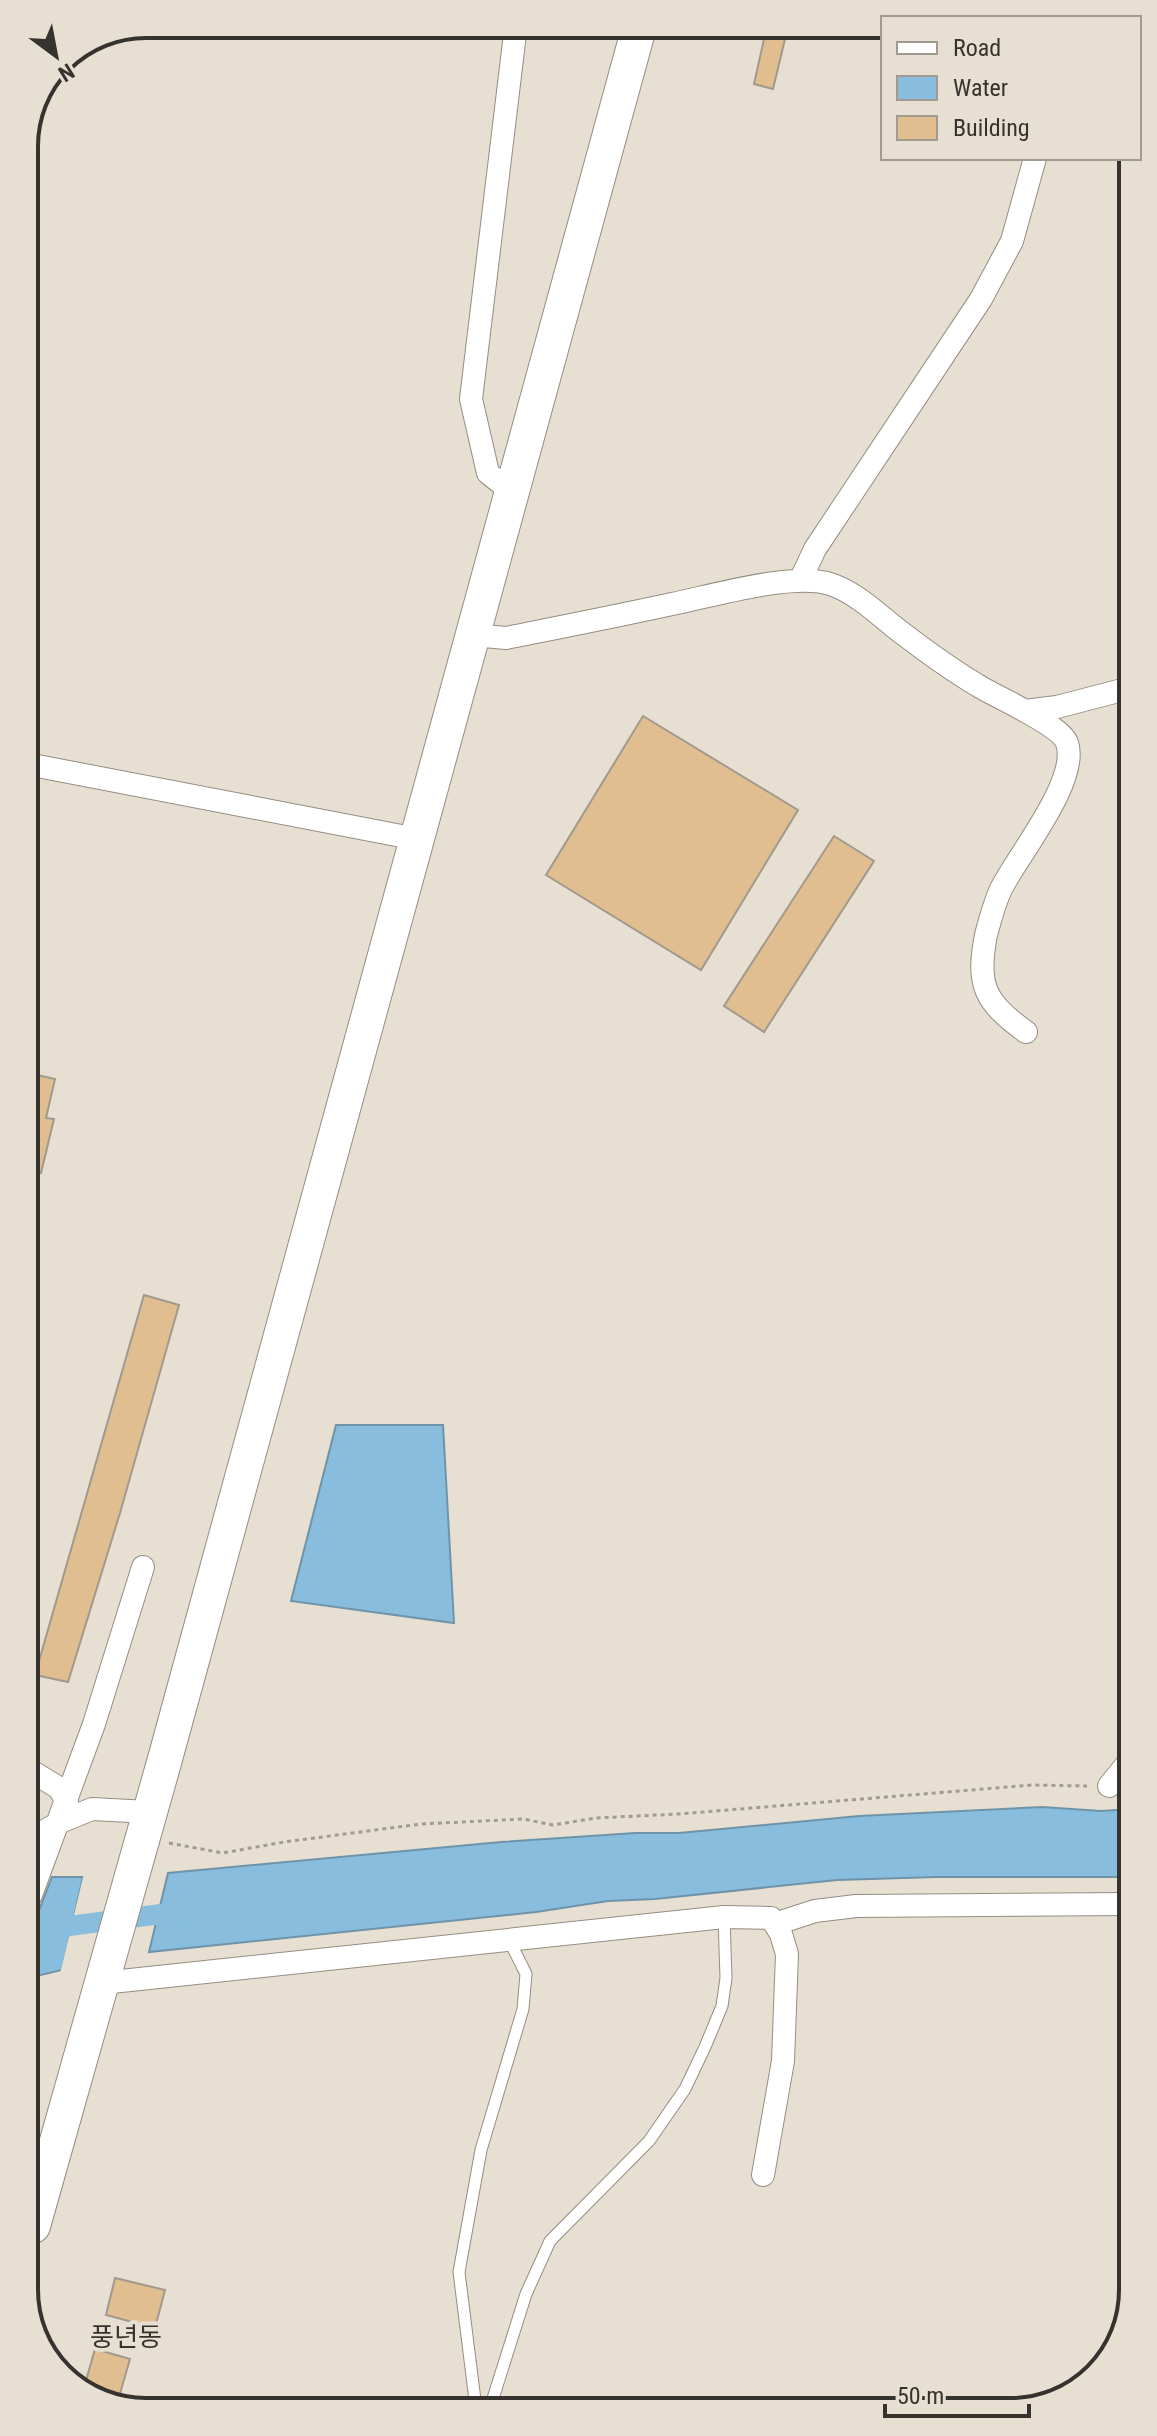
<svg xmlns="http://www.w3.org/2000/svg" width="1157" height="2436" viewBox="0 0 1157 2436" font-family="'Roboto Condensed','Noto Sans KR',sans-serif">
<rect width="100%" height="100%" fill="#e6dfd2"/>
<!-- water -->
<path fill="#88bddd" stroke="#6f94a9" stroke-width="2" d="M336 1425H443L454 1623 291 1601Z
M1042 1807 1101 1811 1131 1809V1877H937L837 1880 655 1899 608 1901 536 1912 149 1952 168 1873 501 1842 635 1833H679L859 1816Z
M52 1877H83L62 1970 32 1977 31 1931Z"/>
<!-- pier -->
<path fill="#e6dfd2" d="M84 1873 87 1878 65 1970 60 1974Z"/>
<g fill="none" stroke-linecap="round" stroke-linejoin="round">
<!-- canal -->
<path stroke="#88bddd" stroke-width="20" d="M32 1941 69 1926 184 1911"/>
</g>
<!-- building -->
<path fill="#e0be90" stroke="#a1998d" stroke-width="2" d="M766 30 786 35 773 89 754 84Z
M643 716 798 810 701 970 546 875Z
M834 836 874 861 764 1032 724 1006Z
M28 1073 55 1079 46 1118 54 1119 41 1173 28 1170Z
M144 1295 179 1305 120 1513 68 1682 35 1675Z
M115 2278 165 2290 155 2328 106 2315Z
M95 2349 130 2359 117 2404 83 2391Z"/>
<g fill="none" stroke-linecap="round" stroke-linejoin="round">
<defs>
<path id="lane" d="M476 2408 459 2272 481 2150 523 2009 526 1974 509 1940
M490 2408 526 2294 550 2241 649 2141 685 2089 705 2047 722 2006 726 1978 724 1917"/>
<path id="street" d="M512 492 488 473 471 399 515 34 512 24
M800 581 815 549 981 299 1012 241 1035 158
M473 635 506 638C561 627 617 616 672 604 712 596 796 571 833 585 855 593 875 611 893 626 920 647 947 667 977 685 996 697 1061 725 1067 743 1080 780 1018 855 1001 889 994 904 990 920 986 935 976 986 985 1002 1026 1032
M1025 711 1057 707 1126 689
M27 764 417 839
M31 1771 59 1788 67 1802
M1109 1786 1131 1759
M31 1839 60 1822 92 1809 149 1812
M31 1895 94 1724 143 1567
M775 1924 815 1911 856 1906 1131 1904
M102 1983 724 1917 771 1918 781 1934 787 1954 783 2061 763 2175"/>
<path id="primary" d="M33 2226 165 1759 640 24"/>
</defs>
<!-- lane casing -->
<use href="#lane" stroke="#958d82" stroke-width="13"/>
<!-- street casing -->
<use href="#street" stroke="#958d82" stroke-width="24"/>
<!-- primary casing -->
<use href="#primary" stroke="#958d82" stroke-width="36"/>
<!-- path -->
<path stroke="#a19c92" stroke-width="3" stroke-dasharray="4 4" stroke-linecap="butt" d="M169 1843 223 1853 284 1842 421 1824 523 1819 553 1825 596 1818 679 1814 1032 1785 1087 1786"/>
<!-- lane -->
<use href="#lane" stroke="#fff" stroke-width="11"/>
<!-- street -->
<use href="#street" stroke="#fff" stroke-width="22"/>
<!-- primary -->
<use href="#primary" stroke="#fff" stroke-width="34"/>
</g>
<g text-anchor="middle" stroke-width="8" stroke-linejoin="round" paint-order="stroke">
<!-- quarter labels -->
<g font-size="26" fill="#36332f" stroke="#e6dfd2">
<text x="126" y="2346">풍년동</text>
</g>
</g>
<!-- crop -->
<path d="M0 0H1157V2436H0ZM146 38H1011A108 108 0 0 1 1119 146V2290A108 108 0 0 1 1011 2398H146A108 108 0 0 1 38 2290V146A108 108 0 0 1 146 38Z" fill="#e6dfd2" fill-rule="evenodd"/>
<path fill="none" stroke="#36332f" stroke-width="4" d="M146 38H1011A108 108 0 0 1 1119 146V2290A108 108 0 0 1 1011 2398H146A108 108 0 0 1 38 2290V146A108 108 0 0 1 146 38Z"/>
<!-- legend -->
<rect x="881" y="16" width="260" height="144" fill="#e6dfd2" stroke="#a09a91" stroke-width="2"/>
<rect x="897" y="42" width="40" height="12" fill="#ffffff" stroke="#a09a91" stroke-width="2"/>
<text x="953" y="56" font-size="24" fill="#36332f">Road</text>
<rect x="897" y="76" width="40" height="24" fill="#88bddd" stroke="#a09a91" stroke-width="2"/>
<text x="953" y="96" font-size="24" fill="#36332f">Water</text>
<rect x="897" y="116" width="40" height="24" fill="#e0be90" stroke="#a09a91" stroke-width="2"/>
<text x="953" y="136" font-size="24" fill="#36332f">Building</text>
<!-- north arrow -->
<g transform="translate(56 56) rotate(148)" stroke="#e6dfd2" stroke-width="6" paint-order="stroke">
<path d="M0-6L14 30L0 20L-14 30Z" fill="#36332f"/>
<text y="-12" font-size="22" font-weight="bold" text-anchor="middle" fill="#36332f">N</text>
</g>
<!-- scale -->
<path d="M885 2404v12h144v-12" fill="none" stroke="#36332f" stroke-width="4"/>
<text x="897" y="2404" font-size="24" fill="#36332f" stroke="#e6dfd2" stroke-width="6" paint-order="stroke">50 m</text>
</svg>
